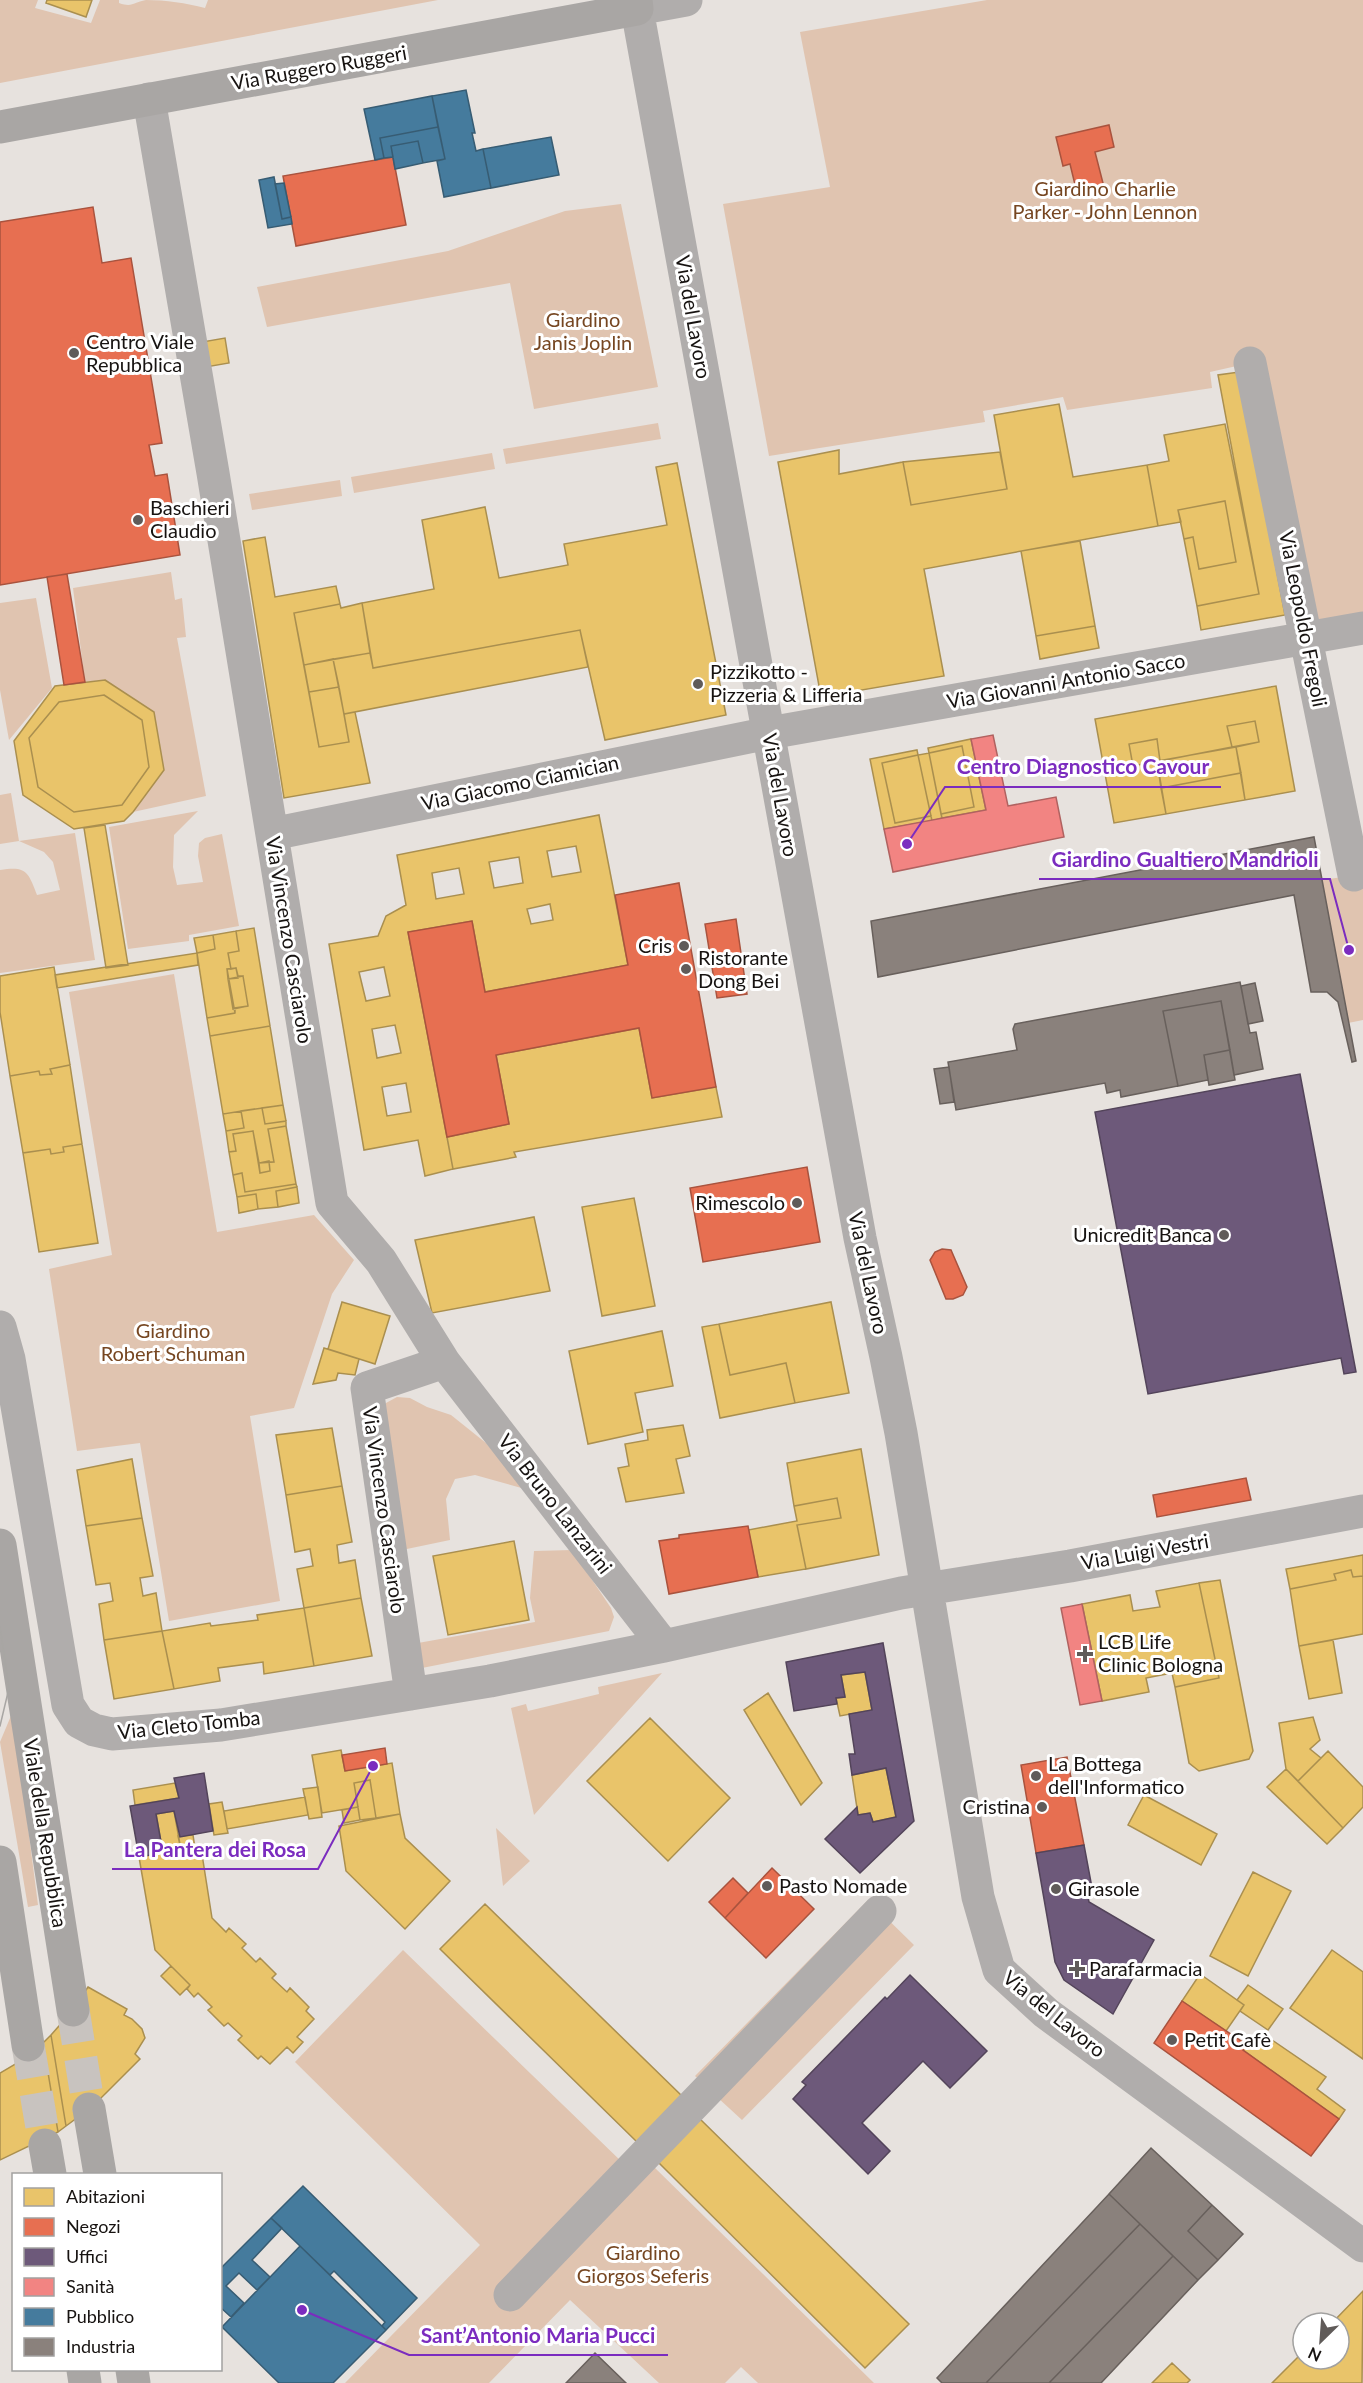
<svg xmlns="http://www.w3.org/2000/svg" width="1363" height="2383" viewBox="0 0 1363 2383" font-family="Lato,sans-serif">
<rect width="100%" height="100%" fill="#e7e2de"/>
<!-- green -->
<path fill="#e0c4b0" d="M0 0H38L35 8 91 23 100 0H119V3C133 8 133 2 146 0 166 0 186 3 205 8L208 0H438L0 83Z
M987 0H1363V617L1317 626 1250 363 1210 372 1212 388 1067 410 1063 397 983 411 985 422 769 456 723 204 830 187 800 32Z
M621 204 658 387 534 409 510 283 267 327 257 287 448 251 565 211Z
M658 423 661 439 506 464 503 449Z
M492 453 495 469 354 493 351 477Z
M340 480 342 496 252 510 249 494Z
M171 572 175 600 182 598 186 637 177 638 206 796 133 812 105 680 85 682 73 588Z
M36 598 52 688 9 740 0 690V603Z
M11 793 19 841 75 833 95 960 0 973V870C26 866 28 871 37 895L60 890 53 862 44 852 19 841 0 844V795Z
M198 811 174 835 173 867 177 885 203 882 198 856 199 843 205 838 222 834 239 926 189 935V941L128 949 109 827Z
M1363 874V1020L1348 1023 1322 880Z
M174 974 217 1232 314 1215 354 1260 332 1294 294 1408 250 1416 280 1601 169 1621 140 1443 77 1451 49 1269 112 1255 69 992Z
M397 1397 410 1398 427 1407 451 1415 486 1443 525 1489 475 1475 455 1479 446 1499 450 1540 402 1550 379 1418 386 1403Z
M572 1550 611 1608 614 1617 609 1631 422 1668 418 1643 535 1622 530 1598 534 1551Z
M662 1673 534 1815 511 1708 526 1704 528 1711 599 1694 598 1687Z
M13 1711 38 1905 28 1907 0 1742Z
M496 1828 530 1861 503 1886Z
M868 1900 914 1945 742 2120 717 2097 652 2165 874 2383H758L741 2367 725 2383H659L570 2300 489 2383H345L480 2245 295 2062 403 1950 624 2164 703 2083 695 2076Z"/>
<!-- homes -->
<path fill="#e9c46a" stroke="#aa8f4f" stroke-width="1.5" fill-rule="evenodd" d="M47 0H92L86 17 46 3Z
M225 338 229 363 206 367 202 342Z
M1239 372 1285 615 1201 630 1197 606 1259 594 1218 375Z
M1059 404 1073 477 1147 465 1158 526 924 569 944 676 821 697 778 462 839 450V474L903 462 911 505 1007 489 994 415Z
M1225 424 1259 594 1197 606 1184 539 1193 537 1199 569 1236 562 1225 501 1178 510 1181 522 1158 526 1147 465 1169 461 1164 435Z
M1000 452 1007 489 911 505 903 462Z
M677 463 726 715 605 740 580 630 373 668 362 603 434 589 422 520 485 507 499 578 568 565 564 544 667 525 656 467Z
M1225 501 1236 562 1199 569 1193 537 1184 539 1178 510Z
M265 537 275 597 336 586 340 604 294 613 319 747 349 742 344 714 355 712 370 783 284 798 243 541Z
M1080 541 1095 626 1036 636 1021 551Z
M362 603 370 653 304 665 294 613 340 604 341 608Z
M1095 626 1099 648 1040 659 1036 636Z
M580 630 588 667 344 714 333 659 370 653 373 668Z
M333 659 339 687 309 692 304 665Z
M105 680 154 712 164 770 133 812 124 821 74 829 23 795 14 741 55 686ZM104 695 142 720 149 767 122 805 74 812 38 787 29 738 59 702Z
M1276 686 1295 791 1245 800 1236 747 1259 742 1255 721 1227 726 1232 747 1160 761 1157 739 1129 744 1133 766 1157 761 1166 814 1114 823 1095 719Z
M339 687 349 742 319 747 309 692Z
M104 695 142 720 149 767 122 805 74 812 38 787 29 738 59 702Z
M1255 721 1259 742 1232 747 1227 726Z
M971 739 986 810 942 818 941 814 974 807 962 746 929 753 928 748Z
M1157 739 1160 761 1133 766 1129 744Z
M962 746 974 807 941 814 929 753Z
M1236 747 1241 773 1161 788 1157 761Z
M917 750 918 755 882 763 895 823 931 816 932 821 884 829 870 759Z
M929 753 942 818 932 821 918 755Z
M918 755 931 816 895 823 882 763Z
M1241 773 1245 800 1166 814 1161 788Z
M599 815 628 965 485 992 472 921 408 932 453 1169 425 1176 418 1140 364 1150 329 944 378 936 386 916 406 905 397 855ZM576 846 581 872 552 877 547 851ZM519 857 523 883 494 888 489 862ZM459 868 464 894 436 899 432 873ZM550 904 553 920 531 924 527 909ZM384 967 390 996 366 1001 359 972ZM395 1025 401 1053 377 1058 372 1029ZM406 1083 411 1112 387 1116 382 1087Z
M105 825 128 965 106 968 84 828Z
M254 928 270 1026 210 1036 207 1018 235 1013V1008L248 1006 243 976H238L236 968 231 969 228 953 239 951 236 931Z
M236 931 239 951 228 953 231 969H227L235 1013 207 1018 197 953 215 949 213 935Z
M213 935 215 949 197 953 194 938Z
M197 953 198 965 57 988 55 975Z
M54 967 70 1065 50 1069 52 1074 40 1075 39 1071 10 1076 0 1012V976Z
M236 968 238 978 228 979 227 969Z
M243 976 248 1006 233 1009 228 979Z
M270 1026 283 1105 223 1114 210 1036Z
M639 1028 652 1098 716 1087 722 1117 514 1152 516 1157 453 1169 447 1137 509 1124 496 1055Z
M70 1065 82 1144 63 1147 64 1152 51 1154 50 1149 23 1153 10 1076 39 1071 40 1075 52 1074 50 1069Z
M283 1105 286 1121 265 1124 262 1108Z
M262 1108 265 1124 286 1121V1126L268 1129 274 1162 259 1163 253 1131 233 1134 236 1151 229 1152 226 1131 244 1128 241 1111Z
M241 1111 244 1128 226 1131 223 1114Z
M286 1126 296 1184 245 1192 242 1173 233 1175 229 1152 236 1151 233 1134 253 1131 260 1173 270 1171 269 1162H274L268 1129Z
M82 1144 98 1243 39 1252 23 1153 50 1149 51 1154 64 1152 63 1147Z
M269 1161 270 1171 260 1173 259 1163Z
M242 1173 245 1192 296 1184 297 1187 276 1191 278 1207 258 1209 256 1194 237 1197 233 1175Z
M297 1187 299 1203 278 1207 276 1191Z
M256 1194 258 1209 239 1213 237 1197Z
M634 1198 655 1306 602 1316 582 1207Z
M534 1217 550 1291 432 1313 415 1240Z
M342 1302 390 1316 375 1364 328 1349Z
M831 1302 849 1393 795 1403 786 1363 730 1375 719 1324Z
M719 1324 730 1375 786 1363 795 1403 720 1418 702 1327Z
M662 1331 673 1386 635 1393 643 1432 588 1444 569 1351Z
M324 1348 359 1359 355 1375 338 1373 336 1380 313 1384Z
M683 1425 690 1456 676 1459 684 1493 626 1502 618 1468 629 1466 625 1444 648 1440 647 1430Z
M332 1428 342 1486 286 1495 276 1435Z
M861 1449 879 1555 806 1569 797 1525 841 1518 837 1498 794 1506 787 1463Z
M132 1459 142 1518 86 1526 77 1470Z
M342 1486 352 1542 337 1545 339 1563 355 1560 361 1598 304 1608 297 1569 313 1566 310 1549 295 1552 286 1495Z
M837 1498 841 1518 797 1525 806 1569 758 1577 748 1530 797 1521 794 1506Z
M142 1518 153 1576 140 1578 143 1596 156 1593 162 1631 104 1640 99 1604 113 1601 110 1583 96 1585 86 1526Z
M514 1541 529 1620 448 1635 433 1556Z
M1363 1555V1576L1353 1577 1351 1570 1334 1574 1336 1580 1290 1589 1286 1569Z
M1351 1570 1353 1577 1363 1576V1634L1299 1646 1290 1589 1336 1580 1334 1574Z
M1220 1580 1253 1751 1249 1759 1199 1771 1189 1763 1175 1687 1219 1678 1199 1583Z
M1199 1583 1219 1678 1175 1687 1172 1673 1146 1678 1149 1692 1102 1701 1082 1604 1130 1595 1133 1611 1160 1607 1156 1591Z
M361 1598 372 1656 314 1666 304 1608Z
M304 1608 314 1666 264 1674 263 1662 218 1668 220 1681 174 1689 162 1631 210 1623 211 1626 258 1620 257 1615Z
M162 1631 174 1689 114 1699 104 1640Z
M1333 1640 1342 1693 1309 1699 1299 1646Z
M865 1672 872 1710 840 1716 836 1698 845 1697 841 1675Z
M768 1693 822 1783 801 1805 744 1710Z
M1313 1717 1320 1740 1310 1749 1321 1758 1298 1781 1286 1769 1279 1723Z
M650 1718 730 1798 668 1861 587 1781Z
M341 1750 345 1771 392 1763 400 1814 376 1818 370 1780 354 1783 358 1807 322 1813 312 1755Z
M1328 1751 1363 1787V1807L1343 1828 1298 1781Z
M886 1768 896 1817 873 1822 870 1813 858 1815 852 1775Z
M1286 1769 1343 1828 1327 1844 1267 1787Z
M370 1780 376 1818 360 1820 354 1783Z
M175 1783 179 1798 135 1805 133 1790Z
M318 1787 322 1817 309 1819 303 1789Z
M1144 1795 1217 1834 1201 1865 1128 1825Z
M305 1797 308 1815 227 1829 224 1811Z
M222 1802 228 1833 214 1835 209 1804Z
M358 1807 360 1820 344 1823 342 1810Z
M174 1811 181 1850 163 1853 156 1814Z
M400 1814 405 1838 450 1881 405 1929 346 1871 339 1826Z
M193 1835 195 1848 181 1850 178 1836Z
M195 1848H201L212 1918 226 1932 229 1928 246 1944 242 1948 256 1962 260 1958 276 1974 272 1978 287 1992 290 1988 309 2007 306 2011 314 2019 297 2037 303 2042 293 2053 287 2047 270 2064 261 2056 258 2059 238 2040 242 2036 228 2023 224 2026 208 2010 212 2007 198 1993 194 1997 187 1989 190 1985 155 1950 139 1857Z
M1253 1872 1291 1891 1248 1976 1210 1956Z
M485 1904 682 2096 637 2142 440 1949Z
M1332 1950 1363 1972V2059L1290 2008Z
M171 1966 190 1985 180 1995 161 1976Z
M1200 1974 1244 2005 1226 2031 1182 2001Z
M1248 1985 1283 2009 1268 2030 1240 2011 1244 2005 1237 2000Z
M88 1987 127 2009 124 2015 132 2019 142 2029 145 2038 135 2054 140 2059 93 2106 66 2126 51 2035 73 2010Z
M51 2035 66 2126 58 2132 43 2043Z
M1252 2036 1268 2046 1272 2040 1326 2077 1317 2089 1345 2110 1339 2119 1243 2050Z
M43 2043 58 2132 0 2160V2073L19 2062Z
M700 2119 909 2324 865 2368 658 2162Z
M1363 2291 1362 2383H1272L1303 2352V2359H1339V2323H1332Z
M1172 2363 1190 2380 1187 2383H1152Z"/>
<!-- shops -->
<path fill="#e76f51" stroke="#a9533e" stroke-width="1.5" d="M1109 125 1114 147 1095 152 1105 191 1078 197 1070 164 1063 166 1056 137Z
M393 157 406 225 296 246 283 176Z
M93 207 102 263 131 258 162 443 149 445 155 476 167 474 180 555 0 585V222Z
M67 574 85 682 64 685 47 577Z
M679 883 716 1087 652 1098 639 1028 496 1055 509 1124 447 1137 408 932 472 921 485 992 628 965 615 895Z
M736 919 747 994 717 998 705 924Z
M807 1167 820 1242 703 1262 690 1188Z
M942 1249 951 1250 967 1287 963 1295 953 1299H946L930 1260 935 1252Z
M1246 1478 1251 1500 1157 1517 1153 1495Z
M748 1526 758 1577 669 1594 659 1541 679 1538V1535Z
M385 1748 387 1764 345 1771 342 1755Z
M1067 1757 1084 1845 1036 1853 1021 1765Z
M772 1868 814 1909 766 1958 725 1918Z
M733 1878 748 1893 725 1918 709 1902Z
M1182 2001 1247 2045 1243 2050 1339 2119 1311 2156 1154 2043Z"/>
<!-- offices -->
<path fill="#6d597a" stroke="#53445a" stroke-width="1.5" d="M1300 1074 1356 1372 1344 1374 1341 1358 1148 1394 1095 1112Z
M883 1643 914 1821 860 1873 825 1839 857 1807 858 1815 870 1813 873 1822 896 1817 886 1768 852 1775 849 1754H855L849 1714 872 1710 865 1672 841 1675 845 1697 836 1698 837 1704 794 1711 786 1662Z
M204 1773 213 1831 180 1837 174 1811 156 1814 163 1853 139 1857 130 1806 179 1798 174 1778Z
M1084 1845 1093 1893H1087L1089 1902 1154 1940 1113 2014 1064 1980 1055 1962 1036 1853Z
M910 1975 987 2051 950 2088 923 2061 862 2123 890 2151 868 2174 793 2099 806 2085 802 2082 885 1997 887 1999Z"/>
<!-- health -->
<path fill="#f28482" stroke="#b06260" stroke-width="1.5" d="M993 735 1008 806 1056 797 1064 837 893 872 884 829 986 810 971 739Z
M1082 1604 1102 1701 1080 1705 1061 1608Z"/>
<!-- public -->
<path fill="#457b9d" stroke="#375c73" stroke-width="1.5" d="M466 90 475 133H472L476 151 483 149 491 188 444 197 437 161 445 159 432 96Z
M432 96 438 127 380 138 384 158 375 160 364 109Z
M438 127 445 159 423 163 418 141 391 146 393 157 384 158 380 138Z
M551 137 559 175 491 188 483 149Z
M418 141 423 163 395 169 391 146Z
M274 177 282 219 291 217 292 224 268 228 259 180Z
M284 183 291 217 282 219 275 184Z
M303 2186 417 2298 386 2330 382 2326 385 2322 334 2271 330 2275 271 2218Z
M271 2218 282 2228 252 2260 270 2277 257 2290 239 2273 226 2286 244 2303 231 2317 220 2307V2269Z
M300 2246 386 2330 333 2383H279L222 2327Z"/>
<!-- industry -->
<path fill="#8a817c" stroke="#68605c" stroke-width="1.5" d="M1314 837 1356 1061 1352 1062 1338 1002 1327 992H1311L1294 895 878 977 871 921Z
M1240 982 1250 1033 1256 1032 1263 1069 1234 1075 1221 1001 1163 1011 1178 1086 1121 1097 1120 1090 1107 1093 1105 1083 956 1110 948 1062 1017 1050 1013 1029 1015 1024Z
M1255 983 1263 1021 1248 1024 1241 986Z
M1221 1001 1230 1050 1204 1055 1208 1080 1178 1086 1163 1011Z
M1230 1050 1235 1080 1209 1085 1204 1055Z
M949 1067 954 1102 940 1104 934 1069Z
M1151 2148 1212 2205 1188 2231 1218 2260 1198 2280 1109 2194Z
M1109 2194 1140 2224 986 2383H942L937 2378Z
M1212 2205 1243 2234 1218 2260 1188 2231Z
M1140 2224 1173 2256 1049 2383H986Z
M1173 2256 1198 2280 1101 2383H1049Z
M595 2353 626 2383H566Z"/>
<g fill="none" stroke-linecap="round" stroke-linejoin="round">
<!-- major-tunnel -->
<path stroke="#c8c3bf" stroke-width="33" stroke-dasharray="33 16" stroke-linecap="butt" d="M73 2010 89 2109
M28 2045 45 2145"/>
<!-- minor -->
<path stroke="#b0adac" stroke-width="33" d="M686 0 637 9 860 1238 886 1357 901 1433 978 1897 999 1970 1046 2013 1363 2246
M149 99 213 473 332 1203 381 1261 444 1362 664 1646
M1250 363 1354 875
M272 834 769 733 1363 628
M0 1327 9 1359 68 1705 79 1722 94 1730 112 1734 221 1725 490 1681 664 1646 901 1593 1070 1566 1363 1511
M411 1694 367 1388 444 1362
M510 2295 880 1911"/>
<!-- major -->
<path stroke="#a9a6a4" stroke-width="33" d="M0 127 637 9 636 0
M0 1545 73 2010
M0 1862 28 2045
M89 2109 100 2174
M45 2145 50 2174
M83 2370 85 2383
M132 2370 134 2383"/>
<!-- tram -->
<path stroke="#a8a6a3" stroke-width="1.5" d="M0 1627 9 1688 0 1726"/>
</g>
<!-- markers -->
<g fill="#605b59" stroke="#fff" stroke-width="2">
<circle cx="74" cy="353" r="6"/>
<circle cx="138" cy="520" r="6"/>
<circle cx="698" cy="684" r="6"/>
<circle cx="684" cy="946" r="6"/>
<circle cx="686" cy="969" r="6"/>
<circle cx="797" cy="1203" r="6"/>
<circle cx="1224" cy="1235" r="6"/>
<path d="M1082 1645h6v6h6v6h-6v6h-6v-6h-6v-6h6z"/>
<circle cx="1036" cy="1776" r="6"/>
<circle cx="1042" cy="1807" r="6"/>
<circle cx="767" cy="1886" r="6"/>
<circle cx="1056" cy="1889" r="6"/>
<path d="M1074 1960h6v6h6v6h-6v6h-6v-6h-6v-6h6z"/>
<circle cx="1172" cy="2040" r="6"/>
</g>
<g text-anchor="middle" stroke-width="6" stroke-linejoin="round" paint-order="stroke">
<!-- street labels -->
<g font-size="20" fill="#171311" stroke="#fff">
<text transform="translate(319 68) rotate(-10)" y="7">Via Ruggero Ruggeri</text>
<text transform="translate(693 317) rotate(80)" y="7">Via del Lavoro</text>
<text transform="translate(1303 619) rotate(79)" y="7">Via Leopoldo Fregoli</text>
<text transform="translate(1066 681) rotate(-10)" y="7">Via Giovanni Antonio Sacco</text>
<text transform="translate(520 783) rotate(-12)" y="7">Via Giacomo Ciamician</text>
<text transform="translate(780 795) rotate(80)" y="7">Via del Lavoro</text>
<text transform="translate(289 940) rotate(81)" y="7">Via Vincenzo Casciarolo</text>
<text transform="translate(868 1273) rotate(78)" y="7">Via del Lavoro</text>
<text transform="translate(555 1504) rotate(52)" y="7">Via Bruno Lanzarini</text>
<text transform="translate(384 1510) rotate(82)" y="7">Via Vincenzo Casciarolo</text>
<text transform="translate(1145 1552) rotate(-10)" y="7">Via Luigi Vestri</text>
<text transform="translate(189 1725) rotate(-6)" y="7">Via Cleto Tomba</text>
<text transform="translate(45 1833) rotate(81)" y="7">Viale della Repubblica</text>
<text transform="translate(1054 2014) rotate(39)" y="7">Via del Lavoro</text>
</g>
<!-- park labels -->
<g font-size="20" fill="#764621" stroke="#fff">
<text x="1105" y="196">Giardino Charlie<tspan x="1105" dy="23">Parker - John Lennon</tspan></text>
<text x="583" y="327">Giardino<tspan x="583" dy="23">Janis Joplin</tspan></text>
<text x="173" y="1338">Giardino<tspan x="173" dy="23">Robert Schuman</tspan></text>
<text x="643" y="2260">Giardino<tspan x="643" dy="23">Giorgos Seferis</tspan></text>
</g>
<!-- poi labels -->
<g font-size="20" fill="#171311" stroke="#fff" text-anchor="start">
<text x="86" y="349">Centro Viale<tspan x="86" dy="23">Repubblica</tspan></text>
<text x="150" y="515">Baschieri<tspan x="150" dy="23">Claudio</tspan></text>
<text x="710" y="679">Pizzikotto -<tspan x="710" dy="23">Pizzeria &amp; Lifferia</tspan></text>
<text x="672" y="953" text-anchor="end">Cris</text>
<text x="698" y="965">Ristorante<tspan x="698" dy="23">Dong Bei</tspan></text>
<text x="785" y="1210" text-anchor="end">Rimescolo</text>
<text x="1212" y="1242" text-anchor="end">Unicredit Banca</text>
<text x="1098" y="1649">LCB Life<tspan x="1098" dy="23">Clinic Bologna</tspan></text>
<text x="1048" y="1771">La Bottega<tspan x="1048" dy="23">dell'Informatico</tspan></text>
<text x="1030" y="1814" text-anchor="end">Cristina</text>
<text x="779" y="1893">Pasto Nomade</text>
<text x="1068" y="1896">Girasole</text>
<text x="1089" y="1976">Parafarmacia</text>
<text x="1184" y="2047">Petit Cafè</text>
</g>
</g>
<!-- callouts -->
<path fill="none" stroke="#7b2cbf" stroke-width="2" d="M907 844L945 787H1221M1349 950L1330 879H1039M373 1766L318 1869H112M302 2310L409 2355H668"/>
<g fill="#7b2cbf" stroke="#fff" stroke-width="2">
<circle cx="907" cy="844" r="6"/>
<circle cx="1349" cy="950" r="6"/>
<circle cx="373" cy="1766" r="6"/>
<circle cx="302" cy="2310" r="6"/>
</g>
<g font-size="21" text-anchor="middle" font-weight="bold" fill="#7b2cbf" stroke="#fff" stroke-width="6" stroke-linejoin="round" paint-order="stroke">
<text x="1083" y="774">Centro Diagnostico Cavour</text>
<text x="1185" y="867">Giardino Gualtiero Mandrioli</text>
<text x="215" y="1857">La Pantera dei Rosa</text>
<text x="538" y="2343">Sant’Antonio Maria Pucci</text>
</g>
<!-- legend -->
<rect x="12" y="2173" width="210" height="198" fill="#ffffff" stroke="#a2a1a0" stroke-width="1.5"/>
<rect x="24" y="2188" width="30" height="18" fill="#e9c46a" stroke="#a2a1a0" stroke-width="1.5"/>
<text x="66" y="2203" font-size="18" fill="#171311">Abitazioni</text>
<rect x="24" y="2218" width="30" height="18" fill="#e76f51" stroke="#a2a1a0" stroke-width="1.5"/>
<text x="66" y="2233" font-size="18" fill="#171311">Negozi</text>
<rect x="24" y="2248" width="30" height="18" fill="#6d597a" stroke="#a2a1a0" stroke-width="1.5"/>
<text x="66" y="2263" font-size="18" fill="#171311">Uffici</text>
<rect x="24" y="2278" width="30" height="18" fill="#f28482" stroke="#a2a1a0" stroke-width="1.5"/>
<text x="66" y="2293" font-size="18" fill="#171311">Sanità</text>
<rect x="24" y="2308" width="30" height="18" fill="#457b9d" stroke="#a2a1a0" stroke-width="1.5"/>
<text x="66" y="2323" font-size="18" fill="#171311">Pubblico</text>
<rect x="24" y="2338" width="30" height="18" fill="#8a817c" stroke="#a2a1a0" stroke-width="1.5"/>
<text x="66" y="2353" font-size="18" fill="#171311">Industria</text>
<!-- north arrow -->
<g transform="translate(1321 2341) rotate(205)"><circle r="28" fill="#ffffff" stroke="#a2a1a0" stroke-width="1.5"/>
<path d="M0-4.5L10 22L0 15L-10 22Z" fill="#605b59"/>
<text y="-9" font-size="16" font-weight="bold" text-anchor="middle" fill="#171311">N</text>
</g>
</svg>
